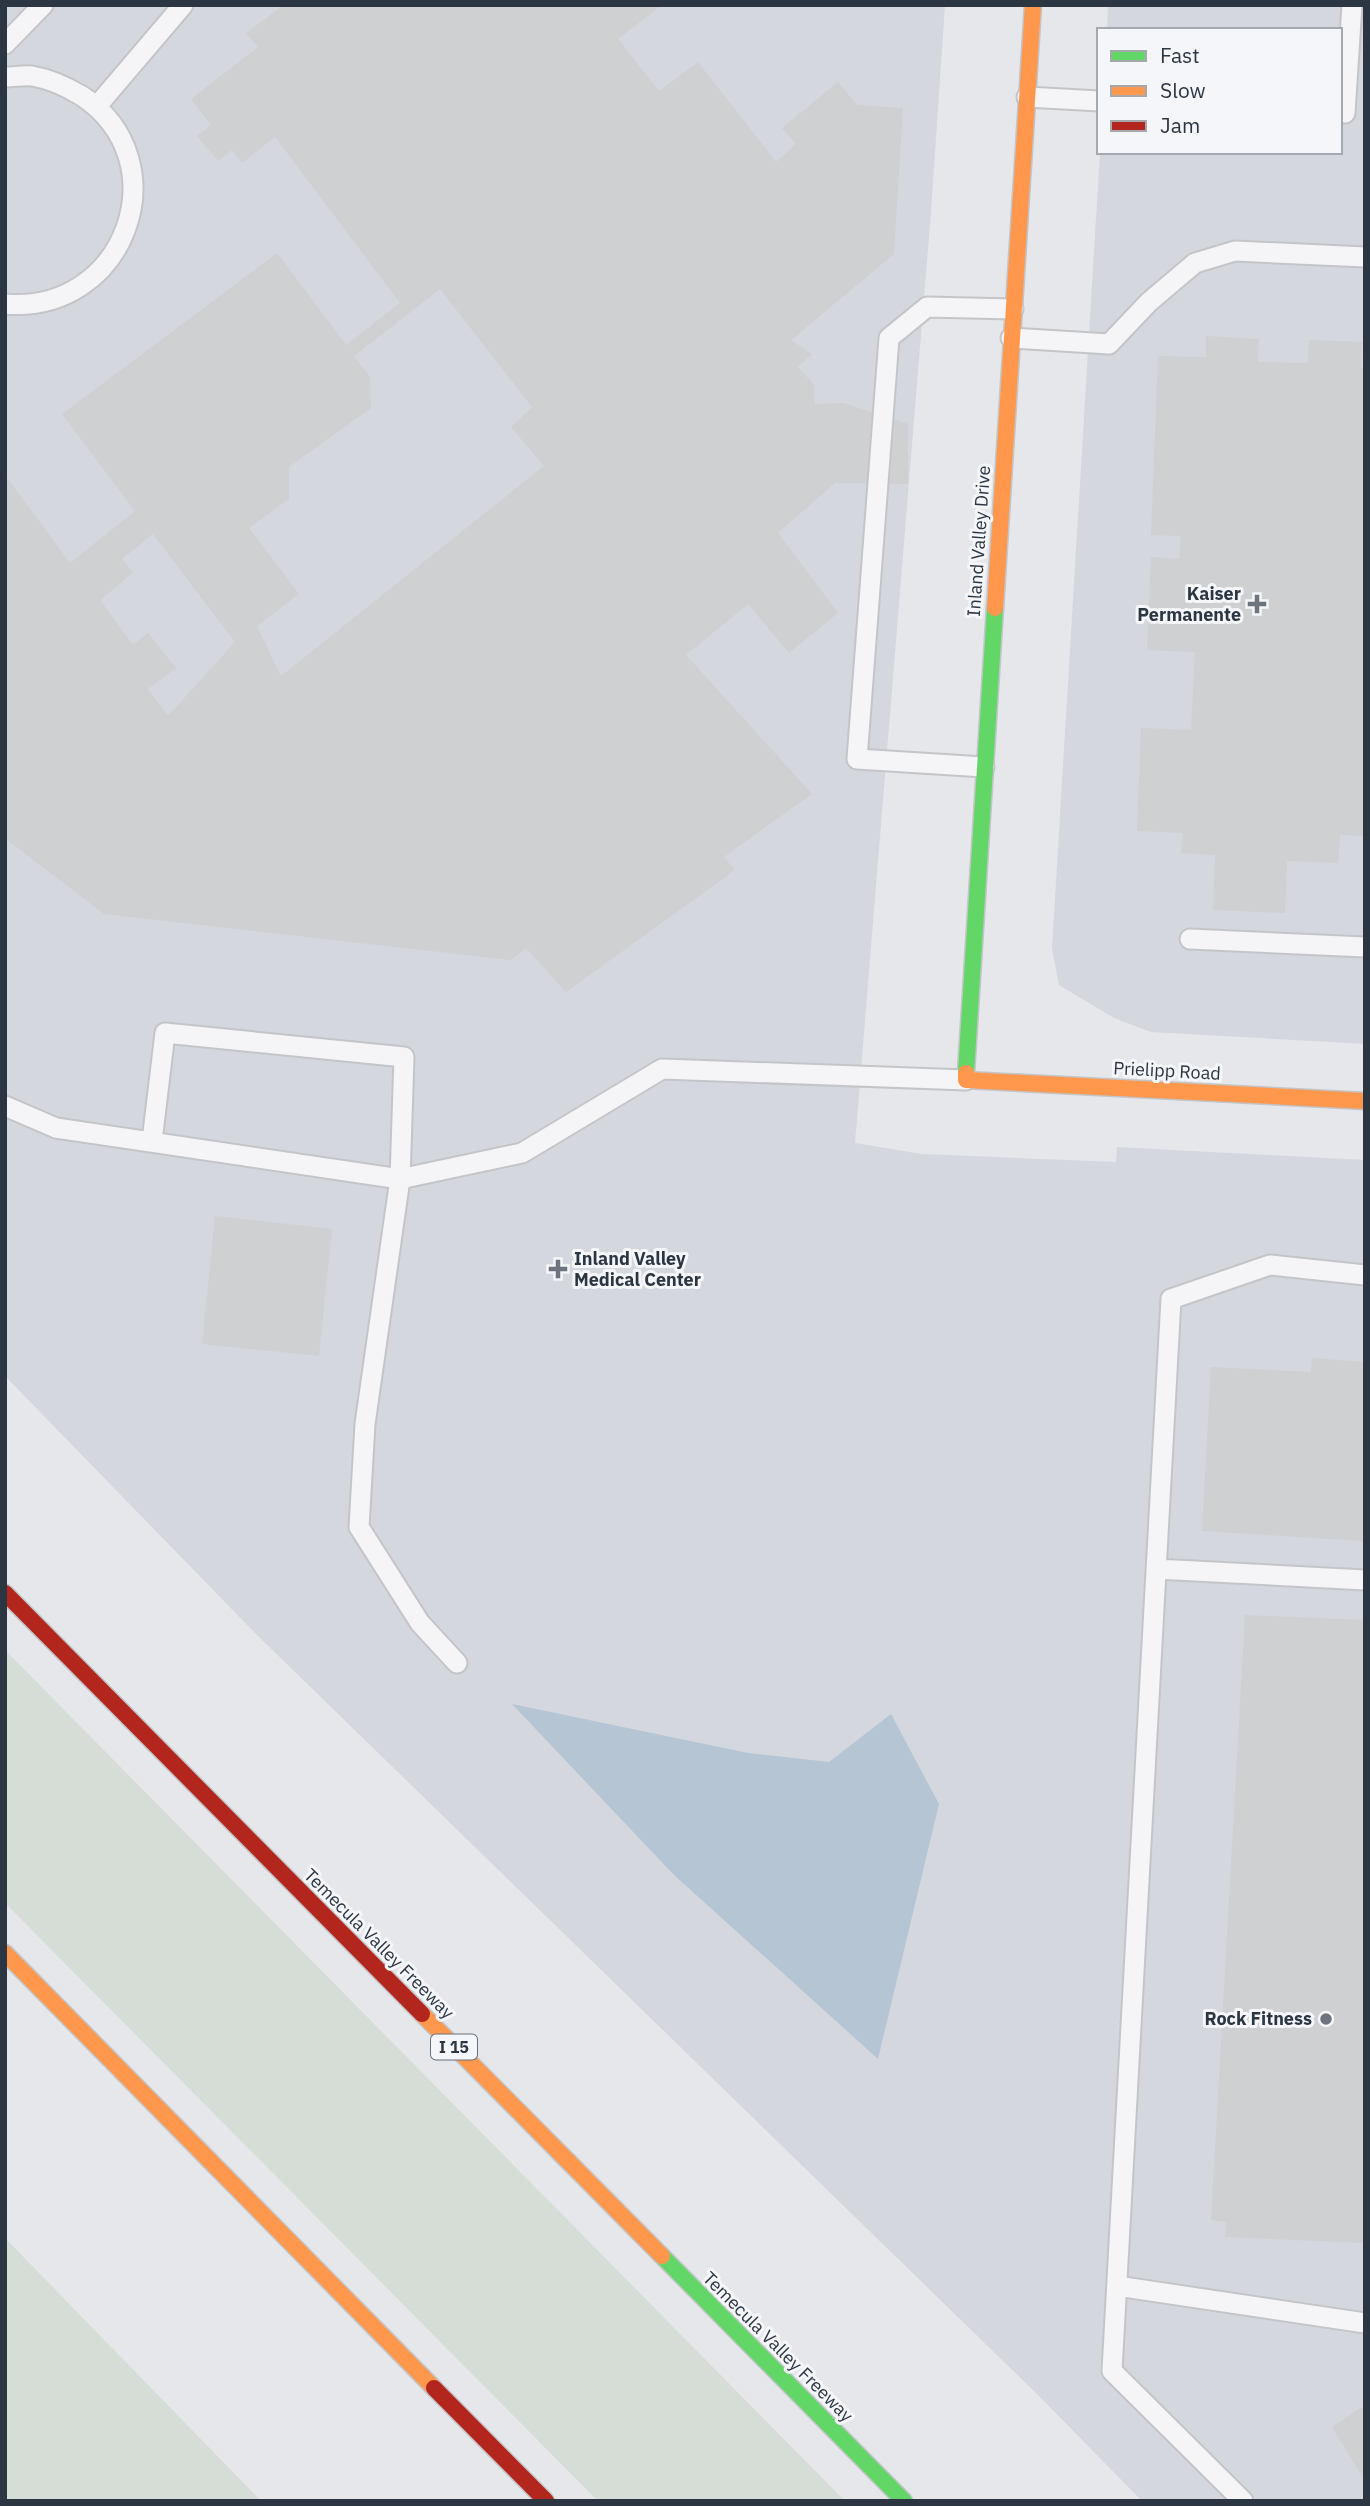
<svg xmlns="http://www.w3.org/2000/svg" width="1370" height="2506" viewBox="0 0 1370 2506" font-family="'IBM Plex Sans',sans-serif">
<rect width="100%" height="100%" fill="#e5e7ea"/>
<!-- built -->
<path fill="#d4d7dd" d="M5 5H945L931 212 855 1143 922 1154 1116 1162 1117 1147 1365 1160V2501H1142L1039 2396 256 1634 5 1376Z
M1108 5H1365V1044L1151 1032 1114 1018 1059 985 1052 948 1100 152H1340V30H1107Z"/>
<!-- green -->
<path fill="#d6ddd6" d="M5 1650 845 2501H598L5 1903Z
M5 2238 261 2501H5Z"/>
<!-- water -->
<path fill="#b5c5d3" d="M512 1704 748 1753 829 1762 891 1714 939 1804 878 2059 674 1875Z"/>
<!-- building -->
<path fill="#ced0d2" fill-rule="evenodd" d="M284 5H662L618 39 659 91 698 62 776 162 796 144 782 128 838 82 857 105 903 108 894 254 791 340 812 354 798 367 814 385 815 404 844 403 908 424V484L835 483 778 533 838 613 789 653 748 604 686 655 812 794 724 857 735 870 566 992 526 948 511 960 104 914 6 839 5 835V475L70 563 135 511 62 414 277 253 346 345 400 303 275 137 242 163 232 150 218 161 197 136 211 125 191 99 258 47 246 33ZM440 289 532 407 511 427 544 466 281 676 257 626 299 594 249 528 289 499V467L371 408 370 377 354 356ZM153 534 235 642 168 716 148 689 176 668 148 633 133 645 100 600 133 573 122 559Z
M1206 336 1259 339 1258 362 1308 363 1309 340 1362 342 1361 367H1365V836L1340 835 1338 863 1287 861 1285 913 1213 910 1215 855 1181 853 1182 833 1137 831 1141 728 1191 730 1195 652 1147 650 1151 557 1179 559 1181 536 1151 535 1158 356 1206 357Z
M215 1216 332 1229 319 1356 202 1344Z
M1312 1358 1365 1362V1541L1202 1531 1211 1367 1311 1372Z
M1245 1615 1365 1620V2243L1225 2237 1226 2222 1211 2220Z
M1365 2405V2481L1332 2427Z"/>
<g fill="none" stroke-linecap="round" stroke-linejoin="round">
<defs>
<path id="lane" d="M5 44 43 5
M5 77C14 77 24 75 32 76 50 79 67 87 82 96 181 162 125 315 5 304
M1027 97 1099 101
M97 106 183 5
M1345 113 1352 5
M1011 338 1109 344 1149 302 1195 263 1235 251 1365 257
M984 767 857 759 889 338 927 307 1013 309
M1190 939 1365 947
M5 1106 56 1128 400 1179 522 1153 662 1069 966 1080
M152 1141 165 1033 404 1057 400 1179 365 1424 359 1527 420 1623 457 1663
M1156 1569 1365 1580
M1117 2286 1365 2323
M1243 2501 1112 2371 1171 1299 1270 1265 1365 1275"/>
<path id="fast" d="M966 1073 995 608
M662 2256 904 2501"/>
<path id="slow" d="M995 608 1033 5
M966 1073V1080L1365 1101
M5 1953 434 2388
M422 2014 662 2256"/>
<path id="jam" d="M5 1593 422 2014
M434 2388 546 2501"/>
</defs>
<!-- lane casing -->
<use href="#lane" stroke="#c3c5c8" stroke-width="23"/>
<!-- fast casing -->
<use href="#fast" stroke="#c3c5c8" stroke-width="19"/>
<!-- slow casing -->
<use href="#slow" stroke="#c3c5c8" stroke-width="19"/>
<!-- jam casing -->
<use href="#jam" stroke="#c3c5c8" stroke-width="19"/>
<!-- lane -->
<use href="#lane" stroke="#f5f5f7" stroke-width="19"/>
<!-- fast -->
<use href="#fast" stroke="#63d668" stroke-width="16"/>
<!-- slow -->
<use href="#slow" stroke="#ff974d" stroke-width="16"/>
<!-- jam -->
<use href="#jam" stroke="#b3261e" stroke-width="16"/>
</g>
<!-- markers -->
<g fill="#6d747d" stroke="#f4f6f9" stroke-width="2.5">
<path d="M1253.5 593.5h7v7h7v7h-7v7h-7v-7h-7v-7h7z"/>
<path d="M554.5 1258.5h7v7h7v7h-7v7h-7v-7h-7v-7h7z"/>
<circle cx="1326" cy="2019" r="7"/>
</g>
<g text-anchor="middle" stroke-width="6" stroke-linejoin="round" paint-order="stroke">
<!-- shield labels -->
<rect fill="#f4f6f9" stroke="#68707a" stroke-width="2" x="431" y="2034.5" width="46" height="25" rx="5"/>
<g font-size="16" font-weight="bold" fill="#2c3643">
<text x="454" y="2053">I 15</text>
</g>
<!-- street labels -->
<g font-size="18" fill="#2c3643" stroke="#f4f6f9">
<text transform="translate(979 541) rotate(-86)" y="6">Inland Valley Drive</text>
<text transform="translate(1167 1071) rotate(3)" y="6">Prielipp Road</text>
<text transform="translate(379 1944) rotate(45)" y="6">Temecula Valley Freeway</text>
<text transform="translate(778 2347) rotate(45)" y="6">Temecula Valley Freeway</text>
</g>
<!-- poi labels -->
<g font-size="18" font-weight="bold" fill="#2c3643" stroke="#f4f6f9" text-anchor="end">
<text x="1241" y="600">Kaiser<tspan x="1241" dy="21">Permanente</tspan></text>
<text x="574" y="1265" text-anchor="start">Inland Valley<tspan x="574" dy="21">Medical Center</tspan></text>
<text x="1312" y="2025">Rock Fitness</text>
</g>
</g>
<!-- border -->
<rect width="1370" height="2506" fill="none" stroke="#2c3643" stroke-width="14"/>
<!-- legend -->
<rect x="1097" y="28" width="245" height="126" fill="#f4f6f9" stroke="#a4a9b0" stroke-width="2"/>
<rect x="1111" y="51" width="35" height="10" fill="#63d668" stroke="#a4a9b0" stroke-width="2"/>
<text x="1160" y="63" font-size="21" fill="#2c3643">Fast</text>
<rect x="1111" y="86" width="35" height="10" fill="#ff974d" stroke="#a4a9b0" stroke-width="2"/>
<text x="1160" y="98" font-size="21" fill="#2c3643">Slow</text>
<rect x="1111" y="121" width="35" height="10" fill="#b3261e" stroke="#a4a9b0" stroke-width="2"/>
<text x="1160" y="133" font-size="21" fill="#2c3643">Jam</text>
</svg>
